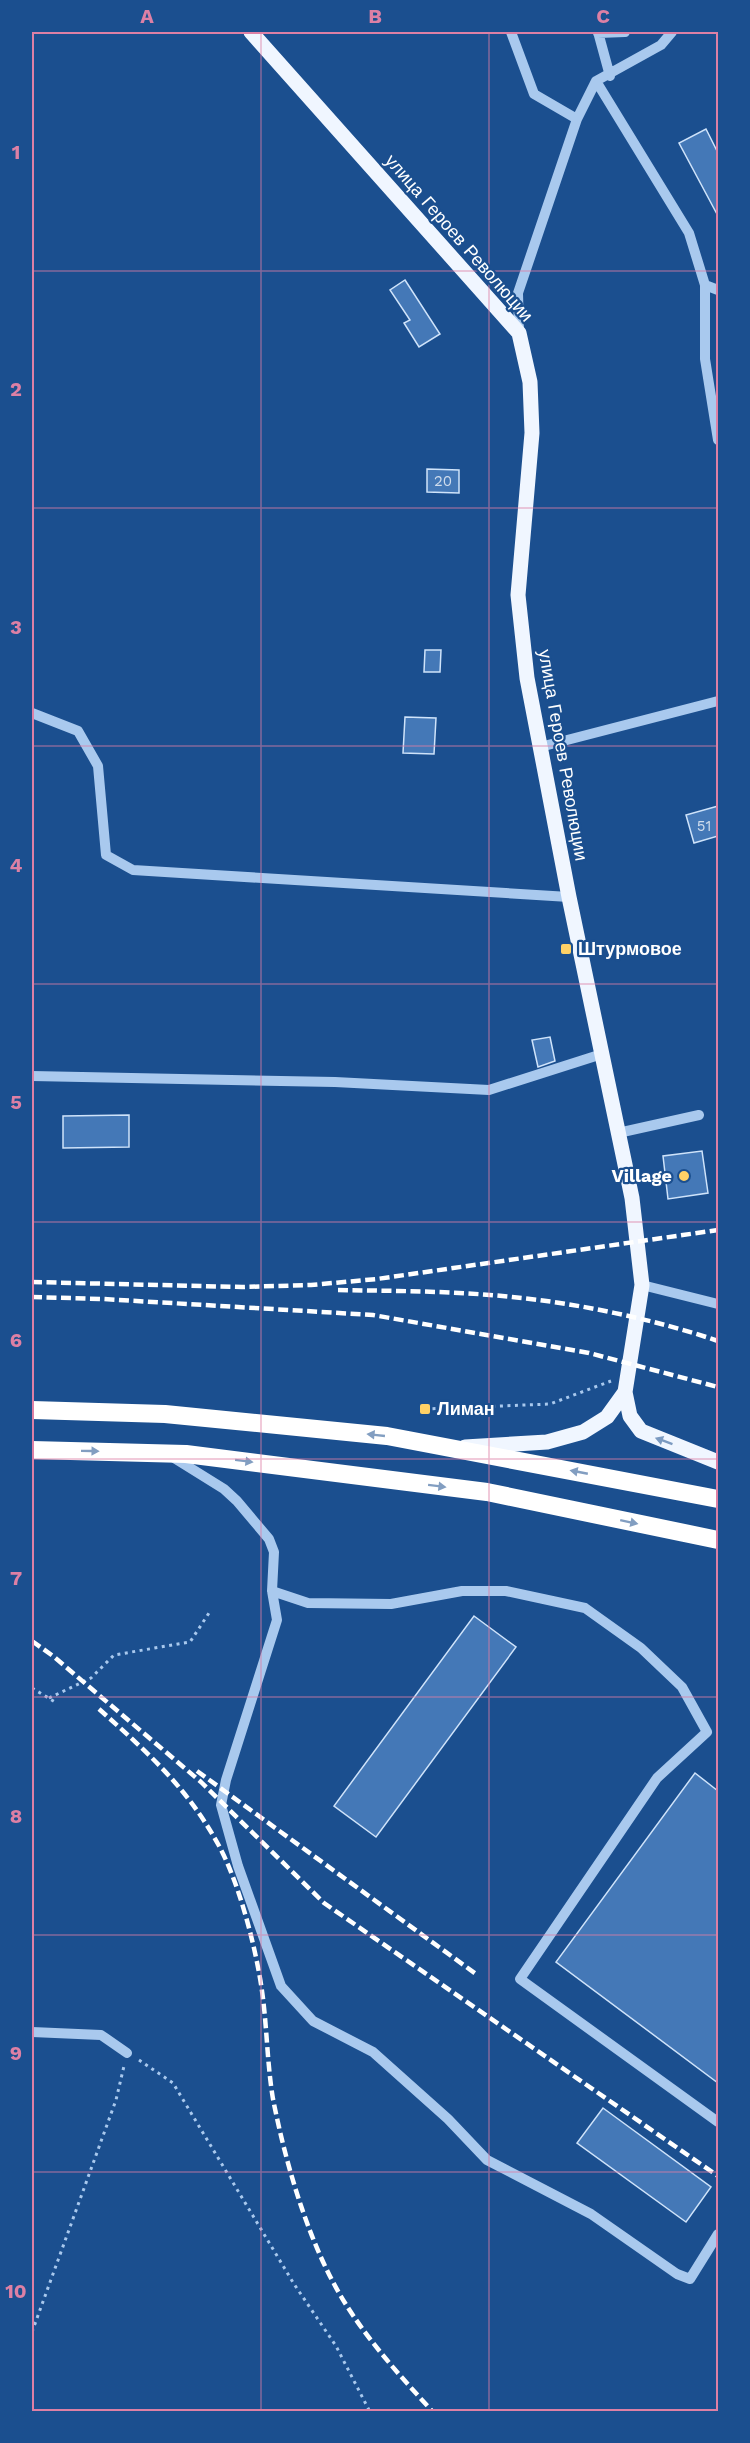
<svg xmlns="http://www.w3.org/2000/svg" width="750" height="2443" viewBox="0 0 750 2443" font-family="'Work Sans',sans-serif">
<rect width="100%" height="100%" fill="#1b4f8f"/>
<!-- building -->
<path fill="#4478b7" stroke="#cfe3fa" stroke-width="1.5" d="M706 129 718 153V216L679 143Z
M405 280 440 334 419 347 404 323 410 320 390 290Z
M427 469 459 470V493L427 492Z
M425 650H441L440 672H424Z
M405 717 436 718 434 754 403 753Z
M718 806V836L694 843 686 815Z
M550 1037 555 1061 538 1067 532 1040Z
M129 1115V1147L63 1148V1116Z
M702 1151 708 1193 668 1199 663 1156Z
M474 1616 516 1647 376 1837 334 1806Z
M695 1773 718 1791V2083L556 1962Z
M603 2108 711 2187 686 2222 577 2143Z"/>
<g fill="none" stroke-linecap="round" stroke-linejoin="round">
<!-- path -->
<path stroke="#a9c9ee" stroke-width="3" stroke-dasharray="3 4.5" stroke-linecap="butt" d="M425 1409 550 1404 611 1381
M32 1688 55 1702
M49 1698 91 1678 114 1655 190 1642 209 1613
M139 2060 173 2083 294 2284 336 2346 370 2412
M32 2332 116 2100 124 2066"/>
<!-- minor -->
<path stroke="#a9c9ee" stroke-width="10" d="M511 32 534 94 577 119
M598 32 610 76
M598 33 625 32
M596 81 689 233 705 285V359L718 440
M705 285 718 290
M519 333 518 293 577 119 596 81 661 45 672 32
M32 713 78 731 98 766 106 855 133 870 569 897
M540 747 718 701
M32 1076 335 1082 489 1090 602 1054
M618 1133 699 1115
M642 1285 718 1304
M171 1456 224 1489 237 1501 269 1539 274 1552 272 1591 277 1620 226 1780 221 1805 238 1866 281 1986 313 2021 373 2052 448 2119 487 2160 591 2214 677 2274 690 2279 718 2234
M272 1591 308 1603 391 1604 462 1591H506L585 1608 641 1648 682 1687 707 1732 657 1778 520 1979 718 2122
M32 2032 101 2035 127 2053"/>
<!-- major -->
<path stroke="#f0f6ff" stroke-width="15" d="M251 32 519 333 530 382 532 433 518 595 527 678 569 897 632 1198 642 1285 625 1392 607 1417 583 1432 547 1442 465 1447
M625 1392 630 1416 641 1431 718 1462"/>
<!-- highway -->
<path stroke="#fff" stroke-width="18" d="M32 1410 165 1414 387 1436 718 1499
M32 1450 186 1454 487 1492 718 1540"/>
<!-- rail -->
<path stroke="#fff" stroke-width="4.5" stroke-dasharray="10 4.5" stroke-linecap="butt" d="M32 1282 242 1287 311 1285 377 1279 718 1230
M338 1290C396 1291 455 1291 512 1297 577 1303 657 1320 718 1341
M32 1297 103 1299 373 1315 589 1353 718 1387
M32 1641 53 1656 201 1782 324 1903 718 2176
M99 1709C147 1752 186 1786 218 1844 239 1882 256 1948 262 1991 267 2026 267 2063 273 2099 286 2165 309 2245 345 2303 370 2343 401 2377 433 2412
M197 1771 476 1974"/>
</g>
<!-- one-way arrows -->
<defs><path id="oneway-solid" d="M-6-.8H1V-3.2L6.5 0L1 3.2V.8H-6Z" transform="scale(1.5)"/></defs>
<g fill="#829ec1">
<use href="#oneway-solid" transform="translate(376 1435) rotate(-174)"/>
<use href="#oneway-solid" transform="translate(90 1451) rotate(1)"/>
<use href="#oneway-solid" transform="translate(244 1461) rotate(7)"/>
<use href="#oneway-solid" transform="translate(579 1472) rotate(-169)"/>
<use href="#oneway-solid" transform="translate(437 1486) rotate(7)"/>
<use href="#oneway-solid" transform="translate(629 1522) rotate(12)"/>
</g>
<use fill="#7b9ac1" href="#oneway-solid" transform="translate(664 1441) rotate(-160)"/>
<!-- grid -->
<path fill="none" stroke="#dd80a5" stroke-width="1.5" stroke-opacity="0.55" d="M261 32V2412M489 32V2412M32 271H718M32 508H718M32 746H718M32 984H718M32 1222H718M32 1459H718M32 1697H718M32 1935H718M32 2172H718"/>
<!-- markers -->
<g fill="#ffd166" stroke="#1b4f8f" stroke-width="2">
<rect x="560" y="943" width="12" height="12" rx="3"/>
<circle cx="684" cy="1176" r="6"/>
<rect x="419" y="1403" width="12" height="12" rx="3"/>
</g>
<g text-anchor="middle" stroke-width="4.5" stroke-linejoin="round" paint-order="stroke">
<!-- number labels -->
<g font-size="15" fill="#d0dded">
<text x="443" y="486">20</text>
<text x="704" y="831">51</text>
</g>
<!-- street labels -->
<g font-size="18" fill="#fff" stroke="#1b4f8f">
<text transform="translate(459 238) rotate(49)" y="6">улица Героев Революции</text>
<text transform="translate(563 755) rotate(80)" y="6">улица Героев Революции</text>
</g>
<!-- poi labels -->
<g font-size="18" font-weight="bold" fill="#fff" stroke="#1b4f8f" text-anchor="start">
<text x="578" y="955">Штурмовое</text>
<text x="672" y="1182" text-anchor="end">Village</text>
<text x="437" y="1415">Лиман</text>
</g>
</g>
<!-- border -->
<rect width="750" height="2443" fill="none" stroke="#1b4f8f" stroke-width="66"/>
<rect x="33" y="33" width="684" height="2377" fill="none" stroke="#dd80a5" stroke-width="2"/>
<g font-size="20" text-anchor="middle" font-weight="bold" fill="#dd80a5">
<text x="147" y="23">A</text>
<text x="375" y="23">B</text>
<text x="603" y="23">C</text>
<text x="16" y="159">1</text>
<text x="16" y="396">2</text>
<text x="16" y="634">3</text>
<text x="16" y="872">4</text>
<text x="16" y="1109">5</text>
<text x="16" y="1347">6</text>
<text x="16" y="1585">7</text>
<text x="16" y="1823">8</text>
<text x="16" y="2060">9</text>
<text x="16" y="2298">10</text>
</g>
</svg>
